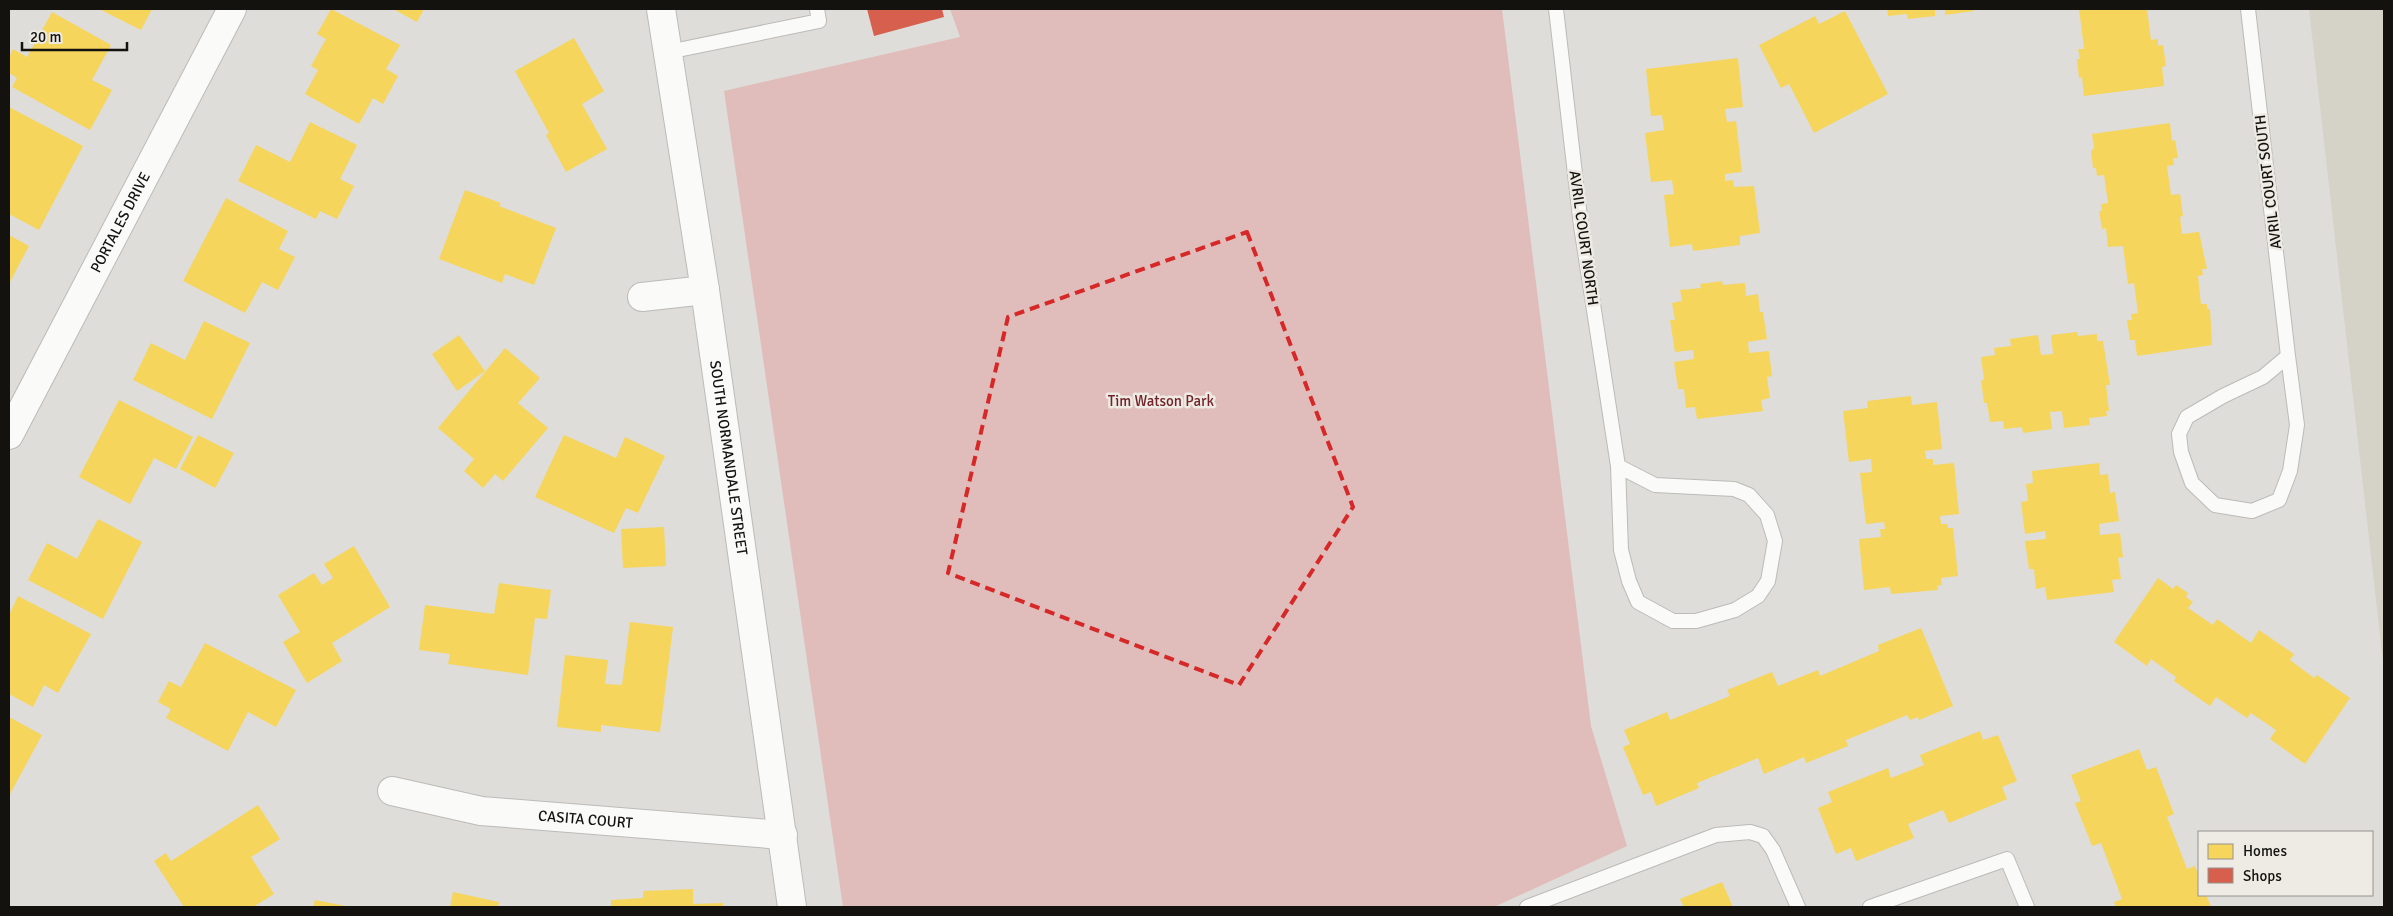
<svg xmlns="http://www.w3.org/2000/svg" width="2393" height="916" viewBox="0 0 2393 916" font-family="Signika,sans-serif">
<rect width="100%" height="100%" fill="#deddd9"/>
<!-- built -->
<path fill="#d5d2c8" d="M2309 9H2384V671Z"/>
<!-- green -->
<path fill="#e0bdba" d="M950 9H1502L1591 726 1627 846 1494 907H843L724 91 960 37Z"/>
<!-- homes -->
<path fill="#f6d55c" d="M99 9H152L141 30Z
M331 9 400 45 386 69 398 76 383 104 373 98 359 124 305 94 318 70 311 66 326 39 317 34Z
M393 9H424L417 22Z
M1887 9H1935V16L1908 19 1907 14 1888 16Z
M1945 9H1974V11L1945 15Z
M2079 9H2147L2151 40 2158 39V46L2163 45 2166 66 2162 67 2164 86 2084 96 2082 77 2079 78 2077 59H2080L2078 49H2084Z
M1845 11 1888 94 1814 133 1789 84 1781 88 1759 45 1815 16 1819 24Z
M52 12 111 45 92 80 112 90 90 130 12 87 17 78 9 73V57L13 49 27 57Z
M574 38 604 91 582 104 607 149 566 172 546 135 549 133 515 71Z
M1738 58 1743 107 1725 109 1727 122 1736 121 1742 172 1725 174V181L1733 180 1734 187 1754 186 1760 233 1740 236V245L1693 251 1692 244 1670 247 1664 195 1674 194 1672 180 1651 182 1645 133 1664 130 1662 115 1651 116 1646 69Z
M9 107 83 146 39 230 9 214Z
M310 122 357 145 340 179 354 186 337 219 320 211 316 219 238 181 256 145 290 162Z
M2170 123 2172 141 2175 140 2178 158H2173L2174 165 2167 166 2171 195 2180 194 2183 216 2180 217 2182 234 2199 232 2207 269H2202L2203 275 2198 276 2201 304H2207V309H2210L2212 345 2137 356 2135 340H2130L2127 320H2132L2131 314 2138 313 2134 283 2128 284 2123 246 2108 247 2106 228 2102 229 2099 211H2102L2101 204 2108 203 2104 175 2097 176 2096 168H2093L2091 150 2094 149 2092 134Z
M465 190 501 203 499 206 556 228 534 285 505 274 502 283 439 259Z
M226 198 288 231 279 249 295 257 278 290 262 282 245 313 183 281Z
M9 235 29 246 9 284Z
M1722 281 1723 285 1745 283 1746 296 1758 294 1760 312H1763L1767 339 1748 342 1749 353 1769 351 1772 376 1767 377 1770 398 1761 400 1763 411 1697 419 1695 407 1686 408 1684 389H1678L1674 362 1694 359 1693 350 1675 352 1670 320H1675L1672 303 1682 301 1680 290 1701 288 1700 284Z
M204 321 250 343 212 419 133 380 151 343 185 360Z
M2077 332 2078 336 2097 334V341H2103L2110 385H2106L2109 411H2106L2107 416 2089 418 2090 425 2064 428 2062 411 2050 412 2052 429 2023 433 2022 427 2004 429 2003 421 1990 422 1987 403H1984L1981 380H1984L1981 357 1995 355 1994 348 2011 346 2010 339 2038 335 2041 355 2053 354 2051 335Z
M459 335 485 371 457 391 432 354Z
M505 348 540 378 518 403 548 428 503 481 495 474 483 488 464 471 474 459 438 428Z
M1911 396 1912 405 1937 402 1942 449 1925 451 1926 459H1933V465L1954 463 1959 514 1940 516 1941 524H1947L1948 528H1953L1958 576 1941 578 1942 585 1937 586 1938 590 1891 594 1890 587 1864 590 1859 539 1881 537 1880 529H1885L1884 522 1866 524 1860 473 1872 472 1871 459 1849 462 1843 411 1868 408 1867 401Z
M119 400 193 437 176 469 154 458 130 504 79 477Z
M198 435 234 453 215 488 180 469Z
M564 435 616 458 625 437 665 456 638 513 626 508 614 533 535 497Z
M2099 463 2100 475 2108 474 2110 493 2115 492 2119 521 2099 524 2100 535 2120 533 2123 557 2118 558 2121 579 2112 580 2114 592 2047 600 2045 587 2036 589 2034 569H2029L2025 541 2046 539 2045 531 2025 534 2021 502 2028 501 2026 484 2033 483 2032 471Z
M98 519 142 542 103 619 28 580 47 543 77 559Z
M664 527 666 566 623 568 621 529Z
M354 546 390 607 332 643 342 661 307 683 283 642 300 632 278 595 314 573 322 585 333 578 324 564Z
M2158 578 2173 589 2176 585 2188 593 2186 597 2193 602 2188 608 2213 625 2217 619 2251 643 2259 630 2294 654 2290 660 2314 678 2317 675 2350 698 2305 764 2270 739 2276 730 2251 713 2247 718 2216 697 2210 706 2174 681 2176 677 2151 659 2147 666 2114 642Z
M499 583 551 590 547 619 535 618 528 675 448 664 450 654 419 650 425 605 494 614Z
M18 596 91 634 58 693 44 685 33 707 9 694V615Z
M630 622 673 627 660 732 601 725V732L557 727 565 655 608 660 605 684 622 685Z
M1921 628 1953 706 1919 720 1918 717 1910 720 1907 715 1846 740 1848 746 1806 763 1804 757 1764 774 1758 758 1697 783 1699 788 1656 806 1651 792 1643 795 1623 747 1630 744 1624 730 1667 712 1670 720 1730 696 1727 690 1772 672 1778 686 1818 670 1820 676 1879 651 1878 645Z
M205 643 296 690 276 727 248 712 228 751 166 718 171 709 158 702 169 681 181 687Z
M9 717 42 735 9 796Z
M1980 731 1983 740 1998 735 2017 781 2002 787 2007 799 1949 823 1943 810 1908 824 1914 838 1856 861 1851 848 1836 854 1818 808 1832 802 1828 792 1888 768 1891 778 1924 765 1920 755Z
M2139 749 2147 770 2156 767 2174 814 2167 817 2187 869 2195 866 2199 876V895H2206L2211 907H2116L2114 902 2122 899 2101 843 2092 846 2075 803 2081 801 2071 775Z
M258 805 280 839 251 857 274 894 253 907H184L154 861 166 853 171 861Z
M1722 882 1733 907H1684L1680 899Z
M693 889V904L723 903V907H611V900L643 898V891Z
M453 892 499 902 498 907H450Z
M315 900 346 906V907H313Z"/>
<!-- shops -->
<path fill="#d6604d" d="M867 9H942L944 17 874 36Z"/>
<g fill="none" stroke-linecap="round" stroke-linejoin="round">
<defs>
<path id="service" d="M1556 9 1581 226 1618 466
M2248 9 2288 356
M668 52 819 21 817 9
M2288 356 2297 425 2290 471 2279 500 2252 511 2215 505 2192 483 2181 452 2179 434 2187 417 2223 396 2263 377Z
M1618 466 1655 485 1734 489 1749 495 1767 515 1775 541 1768 581 1758 596 1735 610 1696 621H1673L1638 602 1629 581 1621 550Z
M1527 907 1716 835 1750 832 1763 836 1773 850 1798 907
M1870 907 2007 859 2027 907"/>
<g id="minor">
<path d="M642 297 705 290"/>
<path id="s1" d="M9 435 232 9"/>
<path id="s2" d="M392 791 481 811 783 835"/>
</g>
<g id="tertiary">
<path id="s3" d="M661 9 705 290 792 907"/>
</g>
</defs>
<!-- service casing -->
<use href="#service" stroke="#bcbbb8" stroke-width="16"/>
<!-- minor casing -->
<use href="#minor" stroke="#bcbbb8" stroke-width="30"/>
<!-- tertiary casing -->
<use href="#tertiary" stroke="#bcbbb8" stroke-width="30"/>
<!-- service -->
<use href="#service" stroke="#fafaf9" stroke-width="14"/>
<!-- minor -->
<use href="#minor" stroke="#fafaf9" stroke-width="28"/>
<!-- tertiary -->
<use href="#tertiary" stroke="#fafaf9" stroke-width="28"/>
</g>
<!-- marked area -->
<path fill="none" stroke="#d62828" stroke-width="4" stroke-dasharray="10 6" stroke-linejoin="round" d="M1247 232 1353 507 1239 685 948 573 1008 317Z"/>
<g text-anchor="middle" stroke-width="5" stroke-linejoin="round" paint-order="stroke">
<!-- street labels -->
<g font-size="15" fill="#13120f" stroke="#eeebe4">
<text transform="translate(2268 182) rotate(-97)" y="5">AVRIL COURT SOUTH</text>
<text dy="5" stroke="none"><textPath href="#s1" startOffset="240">PORTALES DRIVE</textPath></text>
<text transform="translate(1584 238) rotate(82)" y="5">AVRIL COURT NORTH</text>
<text dy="5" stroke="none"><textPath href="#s3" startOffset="454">SOUTH NORMANDALE STREET</textPath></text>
<text dy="5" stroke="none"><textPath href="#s2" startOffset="196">CASITA COURT</textPath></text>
</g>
<!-- park labels -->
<g font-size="15" fill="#732329" stroke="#eeebe4">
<text x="1161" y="406">Tim Watson Park</text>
</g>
</g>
<!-- border -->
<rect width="2393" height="916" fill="none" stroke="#13120f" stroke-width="20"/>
<!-- legend -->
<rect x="2198" y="831" width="175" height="65" fill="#eeebe4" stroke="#96948f"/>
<rect x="2208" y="844" width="25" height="15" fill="#f6d55c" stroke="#96948f"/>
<text x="2243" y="856" font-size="15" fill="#13120f">Homes</text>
<rect x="2208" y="868" width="25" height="15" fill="#d6604d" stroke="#96948f"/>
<text x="2243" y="881" font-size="15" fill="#13120f">Shops</text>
<!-- scale -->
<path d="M22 42v8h105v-8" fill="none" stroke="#13120f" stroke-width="2.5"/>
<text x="30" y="42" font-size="15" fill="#13120f" stroke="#eeebe4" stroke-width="4" paint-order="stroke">20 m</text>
</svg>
